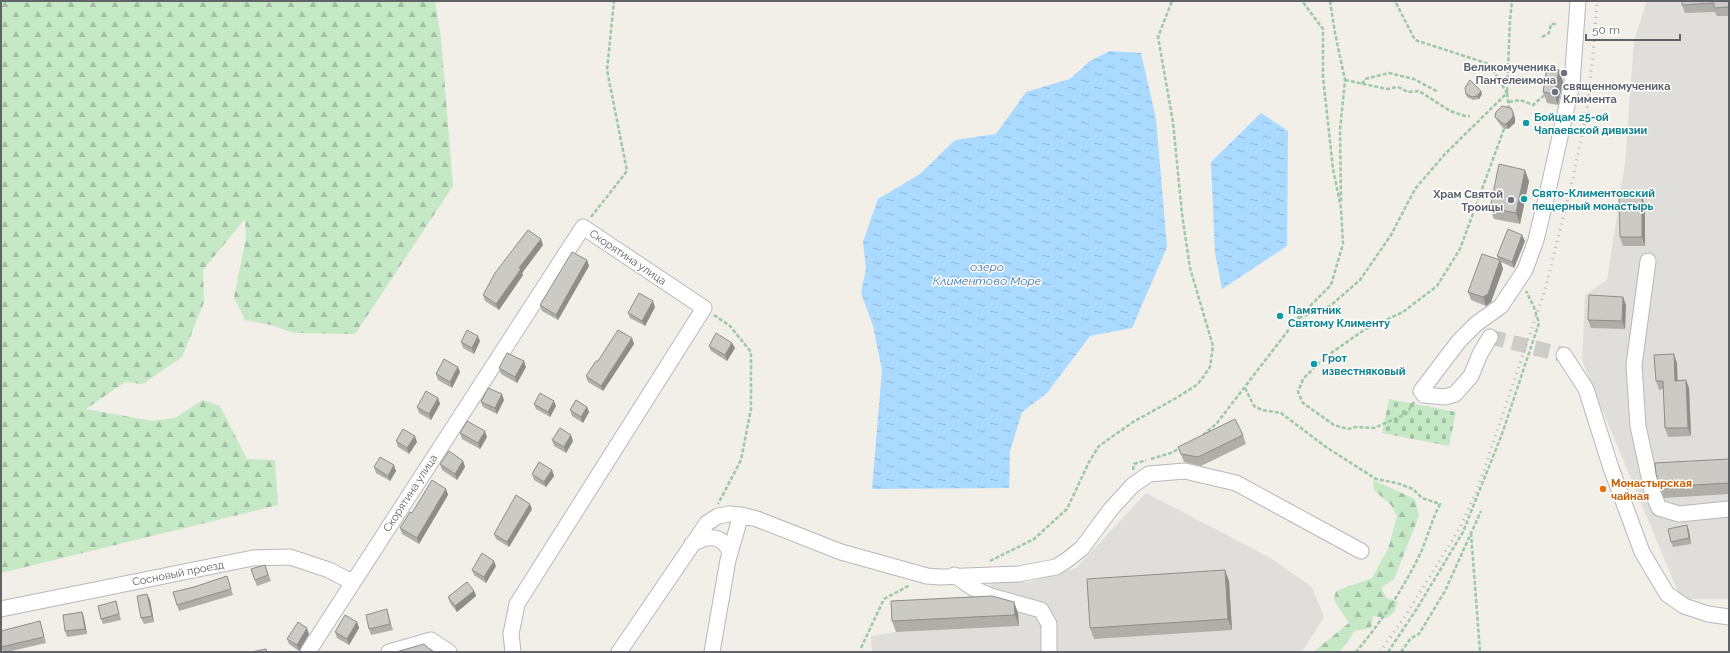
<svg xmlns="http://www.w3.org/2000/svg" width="1730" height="653" viewBox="0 0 1730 653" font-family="Raleway,sans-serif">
<defs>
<pattern id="forest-firs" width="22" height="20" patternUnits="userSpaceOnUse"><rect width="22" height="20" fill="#c5e8c5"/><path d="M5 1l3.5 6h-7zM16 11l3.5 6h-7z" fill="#a3c0a4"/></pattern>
<pattern id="cemetery-stones" width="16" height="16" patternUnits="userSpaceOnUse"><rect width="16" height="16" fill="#c5e8c5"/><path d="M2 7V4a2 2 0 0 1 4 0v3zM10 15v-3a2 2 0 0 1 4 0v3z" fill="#a3c0a4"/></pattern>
<pattern id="water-ripples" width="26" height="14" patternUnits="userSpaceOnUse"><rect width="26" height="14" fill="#aadaff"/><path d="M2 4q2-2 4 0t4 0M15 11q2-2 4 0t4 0" fill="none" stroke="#8eb4d2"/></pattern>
</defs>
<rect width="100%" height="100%" fill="#f1efe8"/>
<!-- industrial -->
<path fill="#e0deda" d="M1647 1H1729V599H1681L1582 361 1585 295 1607 280 1625 163 1634 41Z
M1146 493 1269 557 1312 587 1324 617 1302 652H872L871 636 896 632 895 612 991 607 990 579 1029 582 1076 568Z"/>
<!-- forest -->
<path fill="url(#forest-firs)" d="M1 1H435L441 38 453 186 355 334 294 333 271 325 245 320 234 297 246 238 245 219 203 270 204 302 182 357 143 384 125 382 86 409 152 421 175 418 203 400 220 406 247 459 275 460 278 505 1 573Z
M1373 480 1415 499 1419 516 1394 579 1381 588 1387 598 1398 602 1394 612 1387 618 1373 616 1371 628 1354 631 1349 640 1339 652H1313L1349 623 1334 600 1336 591 1372 578 1388 549 1397 516 1391 505 1374 490Z"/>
<!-- cemetery -->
<path fill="url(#cemetery-stones)" d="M1389 399 1456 412 1449 446 1382 433Z"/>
<!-- water -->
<path fill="url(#water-ripples)" d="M1110 51 1141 53 1156 119 1167 247 1132 328 1090 336 1047 393 1022 412 1010 451 1009 488 872 489 882 370 873 326 861 293 866 269 863 242 878 199 920 174 955 140 996 134 1026 92 1070 79 1090 61Z
M1261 113 1288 131 1287 246 1222 289 1215 253 1211 162Z"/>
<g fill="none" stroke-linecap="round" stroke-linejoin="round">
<!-- minor-tunnel -->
<path stroke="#ccccc8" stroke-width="15" stroke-dasharray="15 8" stroke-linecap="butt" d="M1490 337 1564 355"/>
<defs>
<path id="minor" d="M1648 261 1634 365 1638 426 1652 491 1659 508 1679 514 1729 509
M1490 337 1480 354 1471 376 1455 394 1445 397 1424 395 1421 391 1459 341 1476 324 1501 306 1525 270 1536 240 1549 186 1572 83 1578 1
M1564 355 1586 389 1611 468 1642 552 1667 594 1684 606 1708 614 1729 617
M692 544C709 535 721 534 730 552
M954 575 973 588 991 596 1041 610 1049 624V652
M1 609 253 558 290 557 329 570 352 582
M308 652 583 227 704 308 517 604 511 634 513 652
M389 652 431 640 449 652
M619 652 707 523 718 516 729 514 741 515 757 519 841 552 927 576 940 577 1018 574 1056 567 1067 560 1082 548 1111 509 1133 485 1149 474 1185 471 1236 483 1361 551
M712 652 728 560 741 515"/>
</defs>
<!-- minor casing -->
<use href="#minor" stroke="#b5b8bc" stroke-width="17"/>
<!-- path -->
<path stroke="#9cc7a9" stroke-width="2.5" stroke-dasharray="4 2" stroke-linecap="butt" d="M1330 1 1335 33 1345 80 1340 130 1341 201
M1542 37 1549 33 1551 24H1558
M1345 80 1387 89 1398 87 1408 92 1419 91 1450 111 1465 116H1470
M1362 84 1365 79 1389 73 1414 79 1438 92
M1509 102 1520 100 1533 105 1547 93
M1509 109 1507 93 1510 20 1512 1
M591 217 627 171 607 70 614 1
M714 315 730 326 751 352V409L741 460 718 504
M1299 318 1330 306 1360 280 1391 235 1415 189 1445 154 1507 93 1489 64 1415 40 1395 1
M1245 388 1254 406 1262 410 1281 413 1326 447 1376 479 1397 483 1413 489 1422 498 1440 504C1432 519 1428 536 1421 552 1404 588 1381 622 1356 652
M1414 402 1406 414 1374 428 1356 427 1348 429 1334 425 1303 403 1298 392 1303 379 1324 358 1364 330 1403 312 1437 286 1460 249 1504 129
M1203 435 1217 423 1297 319 1331 285 1343 244 1341 208 1333 169 1323 77V29L1302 1
M1151 459 1171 453 1182 447
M1133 470 1134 464 1146 460
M1471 533 1480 652
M990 561 1034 539 1067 509 1089 462 1099 446 1133 422 1178 397 1198 384 1210 367 1213 346 1190 268 1182 214 1173 122 1158 37 1172 1
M861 648 884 599 910 585
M1388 652 1416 610 1463 532 1502 434 1539 323 1534 307 1526 291
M1401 652 1411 638 1419 634 1445 591 1481 511"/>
<!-- minor -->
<use href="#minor" stroke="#fff" stroke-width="15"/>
<!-- rail -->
<path stroke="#b6b7b8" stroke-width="3" stroke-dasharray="1 5" stroke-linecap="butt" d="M1380 652 1406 615 1461 526 1478 487 1545 290 1573 178 1587 111 1594 42 1597 1"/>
</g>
<!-- wall -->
<path fill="#afaea9" d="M1729 1V16H1717L1715 12 1685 13 1682 5Z
M1563 81 1558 105 1547 103 1543 92Z
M1466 94H1482L1479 99 1473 100 1467 97Z
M1513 112 1515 118V123L1508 129H1504L1498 122 1495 117Z
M1529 181 1520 224 1494 219 1490 208Z
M1645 205V246H1623L1620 237Z
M1525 241 1514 268 1501 262 1503 269 1491 302 1486 306 1471 300 1468 292 1498 259 1497 256Z
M543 245 522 273 523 275 499 310 485 301 483 295Z
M587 260 589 266 558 320 542 311 540 305Z
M1623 297 1626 305 1625 329 1591 328 1588 320Z
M655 307 645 326 630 318 628 313Z
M632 338 634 344 603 391 588 382 586 376 598 361Z
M480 341 474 354 463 348 461 342Z
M732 343 735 348 727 361 711 351 709 346Z
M1677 363V380H1686L1689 388 1691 436 1668 437 1665 428 1663 389 1659 390 1656 381Z
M458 367 460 372 452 388 438 380 436 374Z
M526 367 517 383 501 374 499 368Z
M438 398 440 404 431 420 419 413 417 407Z
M504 400 497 414 483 407 481 402Z
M534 404 556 406 550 417 536 409Z
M587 407 589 412 583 423 572 416 570 410Z
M460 433 487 437 480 449 462 439Z
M1243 435 1246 444 1201 466 1184 462 1178 447Z
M552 440 573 441 566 453 554 446Z
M396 441 417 442 409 454 398 447Z
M1729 459V494L1664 498 1656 474Z
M463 461 465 467 457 480 442 470 440 464Z
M374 467 396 471 390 481 376 473Z
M552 470 554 476 546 487 534 480 532 474Z
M446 489 448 495 419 544 402 534 400 528 412 513Z
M532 509 509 547 496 539 494 534Z
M1687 525 1689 531 1691 544 1673 547 1671 542Z
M265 565 271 581 257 586 251 569Z
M496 566 486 583 474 575 472 570Z
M227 576 233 595 179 611 177 605 194 587Z
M1229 581 1232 630 1094 639 1090 628Z
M474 591 476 596 457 612 450 603 448 597Z
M150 600 154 622 144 624 141 618Z
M116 601 121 620 103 624 101 619Z
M1014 602 1018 613 1019 626 896 632 892 621Z
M387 609 393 630 371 635 369 629Z
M82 612 84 618 87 634 67 637 65 631Z
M40 621 46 643 7 652H3L1 646Z
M357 622 359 628 349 645 337 638 335 632Z
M309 634 299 651 289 644 287 639Z"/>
<!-- shaded-wall -->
<path fill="#8f8d8a" d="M1559 70 1563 81 1558 105 1554 94Z
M1481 91 1482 94 1479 99 1477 96Z
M1513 112 1515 118V123L1508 129 1506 124Z
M1525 170 1529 181 1520 224 1516 213Z
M1642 197 1645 205V246L1642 237Z
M1522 235 1525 241 1514 268 1512 262Z
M541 239 543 245 522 273 523 275 499 310 496 304 519 268Z
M587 260 589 266 558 320 556 315Z
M1500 260 1503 269 1491 302 1486 306 1483 297Z
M1623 297 1626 305 1625 329 1622 321Z
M653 301 655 307 645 326 642 321Z
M478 336 480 341 474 354 472 348Z
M632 338 634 344 603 391 601 386Z
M732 343 735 348 727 361 725 355Z
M1674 354 1677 363 1678 389 1675 381Z
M524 361 526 367 517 383 515 377Z
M458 367 460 372 452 388 450 382Z
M1686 380 1689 388 1691 436 1688 428Z
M502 394 504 400 497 414 495 408Z
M438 398 440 404 431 420 429 414Z
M554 401 556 406 550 417 548 412Z
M587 407 589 412 583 423 581 417Z
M485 431 487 437 480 449 478 443Z
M571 435 573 441 566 453 564 447Z
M415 436 417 442 409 454 407 448Z
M463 461 465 467 457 480 455 474Z
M394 465 396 471 390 481 388 476Z
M552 470 554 476 546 487 544 482Z
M446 489 448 495 419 544 417 538Z
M530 504 532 509 509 547 507 542Z
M1687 525 1689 531 1691 544 1689 538Z
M494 561 496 566 486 583 484 577Z
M1225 570 1229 581 1232 630 1228 619Z
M474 591 476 596 457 612 455 606Z
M147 594 150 600 154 622 152 616Z
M1014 602 1018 613 1019 626 1015 615Z
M82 612 84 618 87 634 85 629Z
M357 622 359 628 349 645 347 639Z
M307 628 309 634 299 651 297 645Z"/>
<!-- building -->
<path fill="#cccac5" stroke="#8f8d8a" d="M1682 1H1729V7L1714 8V3L1682 5Z
M1547 67 1559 70 1554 94 1543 92Z
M1470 80 1481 91 1477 96 1472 97 1466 94 1465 88Z
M1502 106 1511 108 1513 112V117L1506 124 1502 123 1495 117 1496 112Z
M1499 164 1525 170 1516 213 1490 208Z
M1619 197H1642V237H1620Z
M1508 229 1522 235 1512 262 1497 256Z
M528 230 541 239 519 268 521 269 496 304 483 295 495 273Z
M572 252 587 260 556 315 540 305Z
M1482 254 1500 260 1488 294 1483 297 1468 292Z
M639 293 653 301 642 321 628 313Z
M1589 295 1623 297 1622 321 1588 320Z
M467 330 478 336 472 348 461 342Z
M618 330 632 338 601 386 586 376 596 361H598Z
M716 333 732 343 725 355 709 346Z
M507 353 524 361 515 377 499 368Z
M1674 354 1675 381 1686 380 1688 428H1665L1663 381H1656L1654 355Z
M444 359 458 367 450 382 436 374Z
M488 388 502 394 495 408 481 402Z
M426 391 438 398 429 414 417 407Z
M540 393 554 401 548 412 534 404Z
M576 400 587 407 581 417 570 410Z
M1235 419 1243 435 1198 457 1181 454 1178 447Z
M467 421 485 431 478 443 460 433Z
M560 428 571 435 564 447 552 440Z
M403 429 415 436 407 448 396 441Z
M449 451 463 461 455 474 440 464Z
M380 457 394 465 388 476 374 467Z
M1729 459V483L1660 487 1656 474 1655 463Z
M539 462 552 470 544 482 532 474Z
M432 480 446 489 417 538 400 528 410 512 412 513Z
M516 495 530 504 507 542 494 534Z
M1687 525 1689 538 1671 542 1668 529Z
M482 553 494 561 484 577 472 570Z
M265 565 268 575 255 580 251 569Z
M1225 570 1228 619 1090 628 1087 579Z
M227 576 231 589 177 605 173 592 194 587Z
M467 582 474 591 455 606 448 597Z
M147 594 152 616 141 618 137 596Z
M992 596 1014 602 1015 615 892 621 891 601Z
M116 601 119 614 101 619 98 606Z
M387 609 390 624 369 629 366 615Z
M82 612 85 629 65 631 63 615Z
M345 615 357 622 347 639 335 632Z
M40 621 44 637 1 647V631Z
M298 622 307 628 297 645 287 639Z
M424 644 433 652H396Z
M266 649 267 652H251Z"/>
<!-- markers -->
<g fill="#6b7280" stroke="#fff" stroke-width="1.5">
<circle cx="1564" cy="73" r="4"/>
<circle cx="1555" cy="92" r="4"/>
<circle cx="1511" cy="200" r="4"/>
</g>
<g fill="#0f9aa8" stroke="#fff" stroke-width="1.5">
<circle cx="1526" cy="123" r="4"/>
<circle cx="1524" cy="199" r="4"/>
<circle cx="1280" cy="316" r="4"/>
<circle cx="1314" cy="364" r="4"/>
</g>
<circle fill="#e8710a" stroke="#fff" stroke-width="1.5" cx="1603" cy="489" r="4"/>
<g text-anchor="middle" stroke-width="3" stroke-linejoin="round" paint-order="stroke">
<!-- worship labels -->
<g font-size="11" font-weight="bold" fill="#5b616d" stroke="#fff" text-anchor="end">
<text x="1556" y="71">Великомученика<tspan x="1556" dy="13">Пантелеимона</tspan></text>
<text x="1563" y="90" text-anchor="start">священномученика<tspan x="1563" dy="13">Климента</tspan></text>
<text x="1503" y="198">Храм Святой<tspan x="1503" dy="13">Троицы</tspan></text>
</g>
<!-- culture labels -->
<g font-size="11" font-weight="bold" fill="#0d838f" stroke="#fff" text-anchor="start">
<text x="1534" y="121">Бойцам 25-ой<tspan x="1534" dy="13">Чапаевской дивизии</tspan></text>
<text x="1532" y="197">Свято-Климентовский<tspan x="1532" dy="13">пещерный монастырь</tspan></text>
<text x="1288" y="314">Памятник<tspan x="1288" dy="13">Святому Клименту</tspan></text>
<text x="1322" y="362">Грот<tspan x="1322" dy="13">известняковый</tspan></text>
</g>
<!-- street labels -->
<g font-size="11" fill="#5f6368" stroke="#fff">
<text transform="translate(628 257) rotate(34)" y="4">Скорятина улица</text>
<text transform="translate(410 493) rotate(-57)" y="4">Скорятина улица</text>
<text transform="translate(178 573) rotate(-11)" y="4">Сосновый проезд</text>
</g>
<!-- food labels -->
<g font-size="11" font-weight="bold" fill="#c56008" stroke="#fff" text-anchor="start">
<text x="1611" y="487">Монастырская<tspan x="1611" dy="13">чайная</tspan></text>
</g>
<!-- water labels -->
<g font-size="12" font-style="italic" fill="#4174aa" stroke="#fff">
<text x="987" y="271">озеро<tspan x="987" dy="14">Климентово Море</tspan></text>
</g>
</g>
<!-- border -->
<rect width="1730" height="653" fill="none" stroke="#5f6368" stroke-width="4"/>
<!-- scale -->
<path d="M1586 34v6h94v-6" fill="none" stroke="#5f6368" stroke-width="2"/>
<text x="1592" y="34" font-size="12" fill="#5f6368" stroke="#ffffff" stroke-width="3" paint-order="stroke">50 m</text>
</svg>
